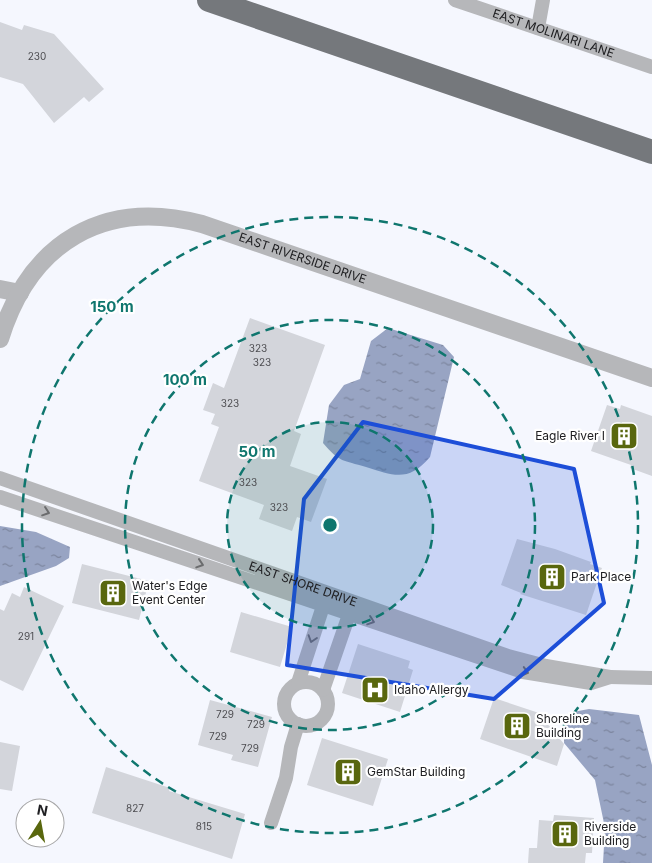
<svg xmlns="http://www.w3.org/2000/svg" width="652" height="863" viewBox="0 0 652 863" font-family="Inter,sans-serif">
<defs>
<pattern id="water-ripples" width="26" height="14" patternUnits="userSpaceOnUse" patternTransform="scale(1.25)"><rect width="26" height="14" fill="#98a4c3"/><path d="M2 4q2-2 4 0t4 0M15 11q2-2 4 0t4 0" fill="none" stroke="#7c859e"/></pattern>
</defs>
<rect width="100%" height="100%" fill="#f5f7fe"/>
<!-- water -->
<path fill="url(#water-ripples)" d="M388 328 443 345 454 357 430 457C409 482 394 476 366 467 343 460 340 463 323 443L329 405 344 385 360 379 371 341Z
M0 526 36 532 70 547 69 558 56 566 0 586Z
M589 709 639 715 652 765V863H603L605 828 595 780 564 743 565 727 573 712Z"/>
<!-- building -->
<path fill="#d3d5db" d="M0 22 22 30 24 25 54 34 104 89 89 102 84 97 54 123 23 84 0 77Z
M250 318 325 345 294 431 301 434 290 466 327 479 311 522 297 517 292 531 259 519 264 505 199 481 219 427 211 424 215 414 203 410 213 383 224 388Z
M607 405 620 409 621 405 652 416V476L630 468 631 465 591 451Z
M517 539 555 549 591 562 590 564 602 568 586 615 520 594 521 593 501 585Z
M82 564 149 581 139 620 72 603Z
M24 587 64 606 23 691 0 680V609L4 611 12 593 20 597Z
M241 612 292 627 280 667 230 652Z
M358 644 410 661 408 668 413 670 400 712 342 693Z
M494 698 539 713 564 744 557 766 480 739Z
M210 700 272 717 258 767 231 760 233 755 198 745Z
M322 738 388 759 373 806 307 785Z
M0 742 20 746 12 791 0 789Z
M106 767 170 788 169 791 245 814 232 859 92 813Z
M554 815 594 818 592 853H586L585 863H528L529 848H537L539 820 553 821Z"/>
<g fill="none" stroke-linecap="round" stroke-linejoin="round">
<!-- minor -->
<g stroke="#b6b7ba" stroke-width="14">
<path id="s1" d="M455 0 652 67"/>
<path d="M538 28 543 0"/>
<path id="s2" d="M0 478 508 656 546 666 610 677 591 683 523 672 0 497"/>
<path d="M610 677 652 678"/>
<circle cx="306" cy="704" r="22"/>
<path d="M298 683 326 597"/>
<path d="M323 690 352 606"/>
<path d="M271 823 286 778 291 747 298 724"/>
</g>
<!-- tertiary -->
<g stroke="#b6b7ba" stroke-width="18">
<path d="M0 289 20 293"/>
<path id="s3" d="M0 339C30 242 104 198 202 224L652 378"/>
</g>
<!-- trunk -->
<path stroke="#75787c" stroke-width="24" d="M209 0 652 152"/>
</g>
<!-- one-way arrows -->
<defs><path id="oneway-chevron" d="M-2-3.5L2.5 0L-2 3.5" fill="none" stroke-width="1.6" stroke-linecap="round" stroke-linejoin="round" transform="scale(1.25)"/></defs>
<g stroke="#6b6c6e">
<use href="#oneway-chevron" transform="translate(46 512) rotate(19)"/>
<use href="#oneway-chevron" transform="translate(200 564) rotate(18)"/>
<use href="#oneway-chevron" transform="translate(371 621) rotate(19)"/>
<use href="#oneway-chevron" transform="translate(312 639) rotate(108)"/>
<use href="#oneway-chevron" transform="translate(525 672) rotate(16)"/>
</g>
<!-- marked area -->
<path fill="#1d4ed8" fill-opacity="0.2" stroke="#1d4ed8" stroke-width="4" stroke-linejoin="round" d="M363 422 574 469 604 603 494 699 287 665 304 499Z"/>
<!-- distance rings -->
<circle cx="330" cy="525" r="103" fill="#0f766e" fill-opacity=".12"/>
<g fill="none" stroke="#0f766e" stroke-width="2.5" stroke-dasharray="9 6">
<circle cx="330" cy="525" r="103"/>
<circle cx="330" cy="525" r="205"/>
<circle cx="330" cy="525" r="308"/>
</g>
<!-- icons -->
<defs>
<symbol id="building-square" viewBox="-11 -11 22 22"><rect x="-9" y="-9" width="18" height="18" rx="4" fill="#59670e" stroke="#fff"/><path d="M-4-6H4V6H1V3H-1V6H-4ZM-2.5-4.3h1.7v1.8h-1.7ZM.8-4.3h1.7v1.8H.8ZM-2.5-1h1.7V.8h-1.7ZM.8-1h1.7V.8H.8Z" fill="#fff"/></symbol>
<symbol id="hospital-square" viewBox="-11 -11 22 22"><rect x="-9" y="-9" width="18" height="18" rx="4" fill="#59670e" stroke="#fff"/><path d="M-5-5h3v3.5h4V-5h3V5h-3V1.5h-4V5h-3Z" fill="#fff"/></symbol>
</defs>
<g fill-rule="evenodd">
<use href="#building-square" x="608" y="420" width="32" height="32"/>
<use href="#building-square" x="536" y="561" width="32" height="32"/>
<use href="#building-square" x="97" y="577" width="32" height="32"/>
<use href="#hospital-square" x="359" y="674" width="32" height="32"/>
<use href="#building-square" x="501" y="710" width="32" height="32"/>
<use href="#building-square" x="332" y="756" width="32" height="32"/>
<use href="#building-square" x="549" y="818" width="32" height="32"/>
</g>
<g text-anchor="middle" stroke-width="4.5" stroke-linejoin="round" paint-order="stroke">
<!-- number labels -->
<g font-size="10" fill="#4d4d51">
<text x="37" y="60">230</text>
<text x="258" y="352">323</text>
<text x="262" y="366">323</text>
<text x="230" y="407">323</text>
<text x="248" y="486">323</text>
<text x="279" y="511">323</text>
<text x="26" y="640">291</text>
<text x="225" y="718">729</text>
<text x="256" y="728">729</text>
<text x="218" y="740">729</text>
<text x="250" y="752">729</text>
<text x="135" y="812">827</text>
<text x="204" y="830">815</text>
</g>
<!-- street labels -->
<g font-size="12" fill="#202023" stroke="#fff">
<text dy="4" stroke="none"><textPath href="#s1" startOffset="104">EAST MOLINARI LANE</textPath></text>
<text dy="4" stroke="none"><textPath href="#s3" startOffset="368">EAST RIVERSIDE DRIVE</textPath></text>
<text dy="4" stroke="none"><textPath href="#s2" startOffset="321">EAST SHORE DRIVE</textPath></text>
</g>
<!-- poi labels -->
<g font-size="12" fill="#202023" stroke="#fff" text-anchor="start">
<text x="605" y="440" text-anchor="end">Eagle River I</text>
<text x="571" y="581">Park Place</text>
<text x="132" y="590">Water's Edge<tspan x="132" dy="14">Event Center</tspan></text>
<text x="394" y="694">Idaho Allergy</text>
<text x="536" y="723">Shoreline<tspan x="536" dy="14">Building</tspan></text>
<text x="367" y="776">GemStar Building</text>
<text x="584" y="831">Riverside<tspan x="584" dy="14">Building</tspan></text>
</g>
</g>
<circle cx="330" cy="525" r="8" fill="#0f766e" stroke="#fff" stroke-width="2.5"/>
<g font-size="15" text-anchor="middle" font-weight="bold" fill="#0f766e" stroke="#fff" stroke-width="4.5" stroke-linejoin="round" paint-order="stroke">
<text x="112" y="312">150 m</text>
<text x="185" y="385">100 m</text>
<text x="257" y="457">50 m</text>
</g>
<!-- north arrow -->
<g transform="translate(40 823) rotate(11)"><circle r="24" fill="#ffffff" stroke="#a6a6a7"/>
<path d="M0-4L9 19L0 12L-9 19Z" fill="#59670e"/>
<text y="-8" font-size="14" font-weight="bold" text-anchor="middle" fill="#202023">N</text>
</g>
</svg>
